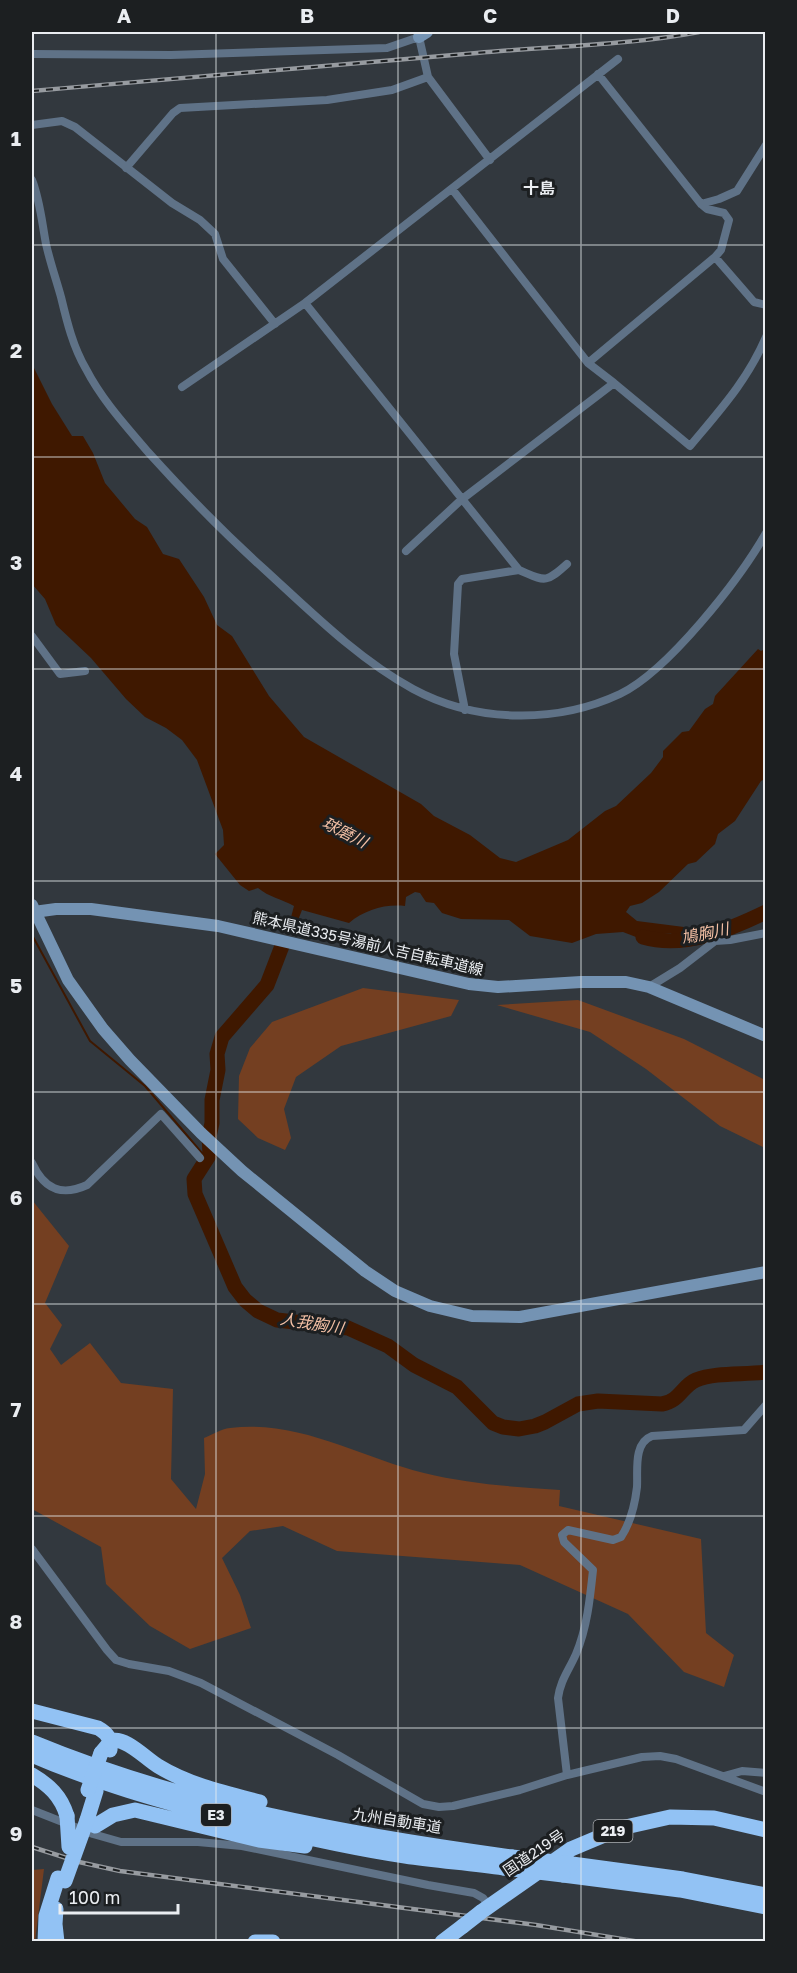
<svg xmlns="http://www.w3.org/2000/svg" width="797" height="1973" viewBox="0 0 797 1973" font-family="'Golos Text','Noto Sans JP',sans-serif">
<rect width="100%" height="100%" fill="#32383e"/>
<!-- green -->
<path fill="#743f21" d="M363 988 459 1000 451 1016 341 1046 296 1077 284 1109 291 1138 285 1150 258 1138 238 1119 239 1076 250 1048 272 1022Z
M578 1000 684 1039 765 1080V1148L720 1126 646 1069 590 1032 497 1005Z
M32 1200 69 1246 45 1303 62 1325 50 1349 61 1365 90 1343 121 1383 173 1389 171 1479 196 1509 205 1474 204 1438C212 1435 221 1429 230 1428 298 1419 360 1457 424 1473 469 1484 514 1487 560 1490L559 1506 701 1539 706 1633 734 1655 724 1687 684 1672 628 1614 520 1565 337 1551 283 1526 250 1531 222 1558 240 1595 251 1628 190 1649 150 1626 106 1584 101 1547 32 1509Z
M44 1869 35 1941H32V1870Z"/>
<!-- water -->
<path fill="#3f1800" d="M32 364 52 404 72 436H83L93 453 105 483 135 519 147 527 163 554 179 559 204 597 217 625 232 636 269 696 304 737 421 804 434 816 470 835 500 858 516 862 568 840 605 811 616 806 651 773 663 757V751L682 732 689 731 705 709 713 704 715 696 758 649 761 651 765 649V779L761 781 735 821 718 834 715 844 696 862 688 864 659 892 642 903 630 906 626 912 637 921 684 927 680 945 671 933H662L661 941 636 937 623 932 596 934 572 943 530 936 509 920 461 919 442 913 434 903 426 902 420 893 415 892 406 897 405 906C384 904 365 910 349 923L302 910 297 923 290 921 294 906C281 899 269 897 258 888L249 891 240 885 215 854 224 845 223 830 197 760 182 740 166 728 145 717 126 699 91 658 56 625 45 599 32 584Z"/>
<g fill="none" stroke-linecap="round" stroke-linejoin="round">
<!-- stream -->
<path stroke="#3f1800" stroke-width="2" d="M32 935 90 1041 145 1086 207 1159"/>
<!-- river -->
<path stroke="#3f1800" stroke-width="15" d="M643 937C684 949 729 930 766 912
M282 946 267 985 222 1037 217 1054 218 1070 212 1100V1123L209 1137 210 1154 194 1179 195 1194 235 1287 245 1300 258 1311 277 1320 348 1328 388 1346 414 1365 457 1387 493 1423 503 1427 519 1429 535 1426 545 1422 578 1404 598 1401 662 1404C680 1401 682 1386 696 1380 716 1372 743 1375 766 1372"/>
<!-- street -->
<path stroke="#5f7287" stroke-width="8" d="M32 54 171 55 387 48 419 37 428 77 490 160
M32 125 62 121 75 127 172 203 200 220 215 234 223 259 275 324
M126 168 173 113 180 108 327 100 392 90 428 77
M32 180C40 200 42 223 46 244 50 262 56 279 61 297 67 322 73 347 86 369 102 400 126 426 148 452 185 493 223 532 264 569 310 611 358 659 413 689 476 723 556 724 620 694 668 671 739 580 766 533
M452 189 588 363 614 383 690 446C720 410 747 381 766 337
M701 204 719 199 737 191 766 145
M715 257 754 302 766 305
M305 303 519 570C545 581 545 584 567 564
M588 363 715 257 721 250 729 220 724 213 707 209 701 204 598 74
M182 387 305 303 618 59
M406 551 461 500 614 383
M32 636 60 674 85 671
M465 710 454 654 458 584 462 579 519 570
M649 987 680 968 715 941 730 940 766 933
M32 1163C44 1189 61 1197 87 1185L161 1114 200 1158
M32 1549 107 1650 116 1660 129 1664 169 1671 201 1683 338 1755 423 1804 439 1807 453 1806 520 1790 567 1775 642 1757 660 1756 676 1759 766 1792
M567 1775 558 1698C560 1681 569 1670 576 1654 587 1628 590 1599 593 1570L564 1542 562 1535 568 1530 613 1540 621 1537C631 1522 635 1504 637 1487 638 1471 633 1443 652 1436L744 1430 766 1405
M724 1776 742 1771 766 1773
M32 1810 93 1834 121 1842H198L242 1846 428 1885 474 1893 483 1898 489 1906"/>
<!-- secondary -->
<path stroke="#7493b3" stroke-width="12" d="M419 37 427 32
M32 905 68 980 103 1029 130 1060 201 1133 242 1171 365 1271 395 1291 430 1306 472 1316 520 1317 766 1272
M34 912 56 909H91L218 926 469 984 498 987 581 982H626L649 987 766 1036"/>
<!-- highway -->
<path stroke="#92c2f4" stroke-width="15" d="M32 1711 98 1728C107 1733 111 1738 110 1750
M32 1742C184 1805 349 1835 512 1857
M101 1753 111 1741C125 1736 146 1759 158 1766 189 1785 225 1793 260 1802
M32 1755C94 1782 161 1801 226 1818 285 1833 344 1847 405 1856 438 1861 471 1863 504 1868
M32 1775C49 1785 61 1796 67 1816
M87 1820 96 1791
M95 1826 113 1815 135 1810 259 1840 305 1846
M572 1864 683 1879 766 1895
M563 1875 680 1890 766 1907
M56 1909 55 1924 57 1942
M481 1912 571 1849 621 1828 670 1817 714 1818 766 1830
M45 1942 46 1916 58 1878
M255 1942H273
M442 1942 463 1926"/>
<defs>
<path id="rail" d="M32 91C180 78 328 66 477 53 551 46 625 46 699 32
M32 1847 79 1862 120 1871 536 1925 640 1942"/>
</defs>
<!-- rail casing -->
<use href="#rail" stroke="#979ba0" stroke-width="4.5"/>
<!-- rail -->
<use href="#rail" stroke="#1c1f21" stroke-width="2" stroke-dasharray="7" stroke-linecap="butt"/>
<!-- highway-bridge -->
<path stroke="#92c2f4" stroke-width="15" d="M88 1790 101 1753
M67 1816 69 1847
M512 1857 572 1864
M504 1868 563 1875
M65 1881 87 1820
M463 1926 481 1912"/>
</g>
<!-- grid -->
<path fill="none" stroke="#eaedf1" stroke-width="1.5" stroke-opacity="0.55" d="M216 32V1942M398 32V1942M581 32V1942M32 245H766M32 457H766M32 669H766M32 881H766M32 1092H766M32 1304H766M32 1516H766M32 1728H766"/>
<g text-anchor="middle" stroke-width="6" stroke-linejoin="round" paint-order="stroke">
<!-- shield labels -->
<g fill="#1c1f21" stroke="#acafb3" stroke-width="1.5">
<rect x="201" y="1804" width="30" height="22" rx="4.5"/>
<rect x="593.5" y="1820" width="39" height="22" rx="4.5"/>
</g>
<g font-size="14" font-weight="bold" fill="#eaedf1">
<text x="216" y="1820">E3</text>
<text x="613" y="1836">219</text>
</g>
<!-- street labels -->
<g font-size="15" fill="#eaedf1" stroke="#1c1f21">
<text transform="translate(368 944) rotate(13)" y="5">熊本県道335号湯前人吉自転車道線</text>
<text transform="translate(397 1821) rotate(9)" y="5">九州自動車道</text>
<text transform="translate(534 1853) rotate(-34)" y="5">国道219号</text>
</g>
<!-- neighbourhood labels -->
<g font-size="16" font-weight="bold" fill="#eaedf1" stroke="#1c1f21">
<text x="539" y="194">十島</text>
</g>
<!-- water labels -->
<g font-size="16" font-style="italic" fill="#f4c0a5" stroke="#1c1f21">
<text transform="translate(345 832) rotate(27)" y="6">球磨川</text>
<text transform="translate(705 933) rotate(-12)" y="6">鳩胸川</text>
<text transform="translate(312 1323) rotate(9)" y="6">人我胸川</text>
</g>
</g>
<!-- border -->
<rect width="797" height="1973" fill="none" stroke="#1c1f21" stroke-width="66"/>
<!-- scale -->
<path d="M60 1904v9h118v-9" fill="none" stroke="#eaedf1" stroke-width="3"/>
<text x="69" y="1904" font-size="18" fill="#eaedf1" stroke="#1c1f21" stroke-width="4.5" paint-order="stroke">100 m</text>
<rect x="33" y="33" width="731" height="1907" fill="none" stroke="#eaedf1" stroke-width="2"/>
<g font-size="20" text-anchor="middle" font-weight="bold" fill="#eaedf1">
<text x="124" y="23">A</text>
<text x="307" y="23">B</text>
<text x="490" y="23">C</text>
<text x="673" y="23">D</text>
<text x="16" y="146">1</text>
<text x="16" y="358">2</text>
<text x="16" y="570">3</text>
<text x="16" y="781">4</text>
<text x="16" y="993">5</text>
<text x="16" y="1205">6</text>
<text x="16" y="1417">7</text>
<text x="16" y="1629">8</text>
<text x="16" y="1841">9</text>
</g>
</svg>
